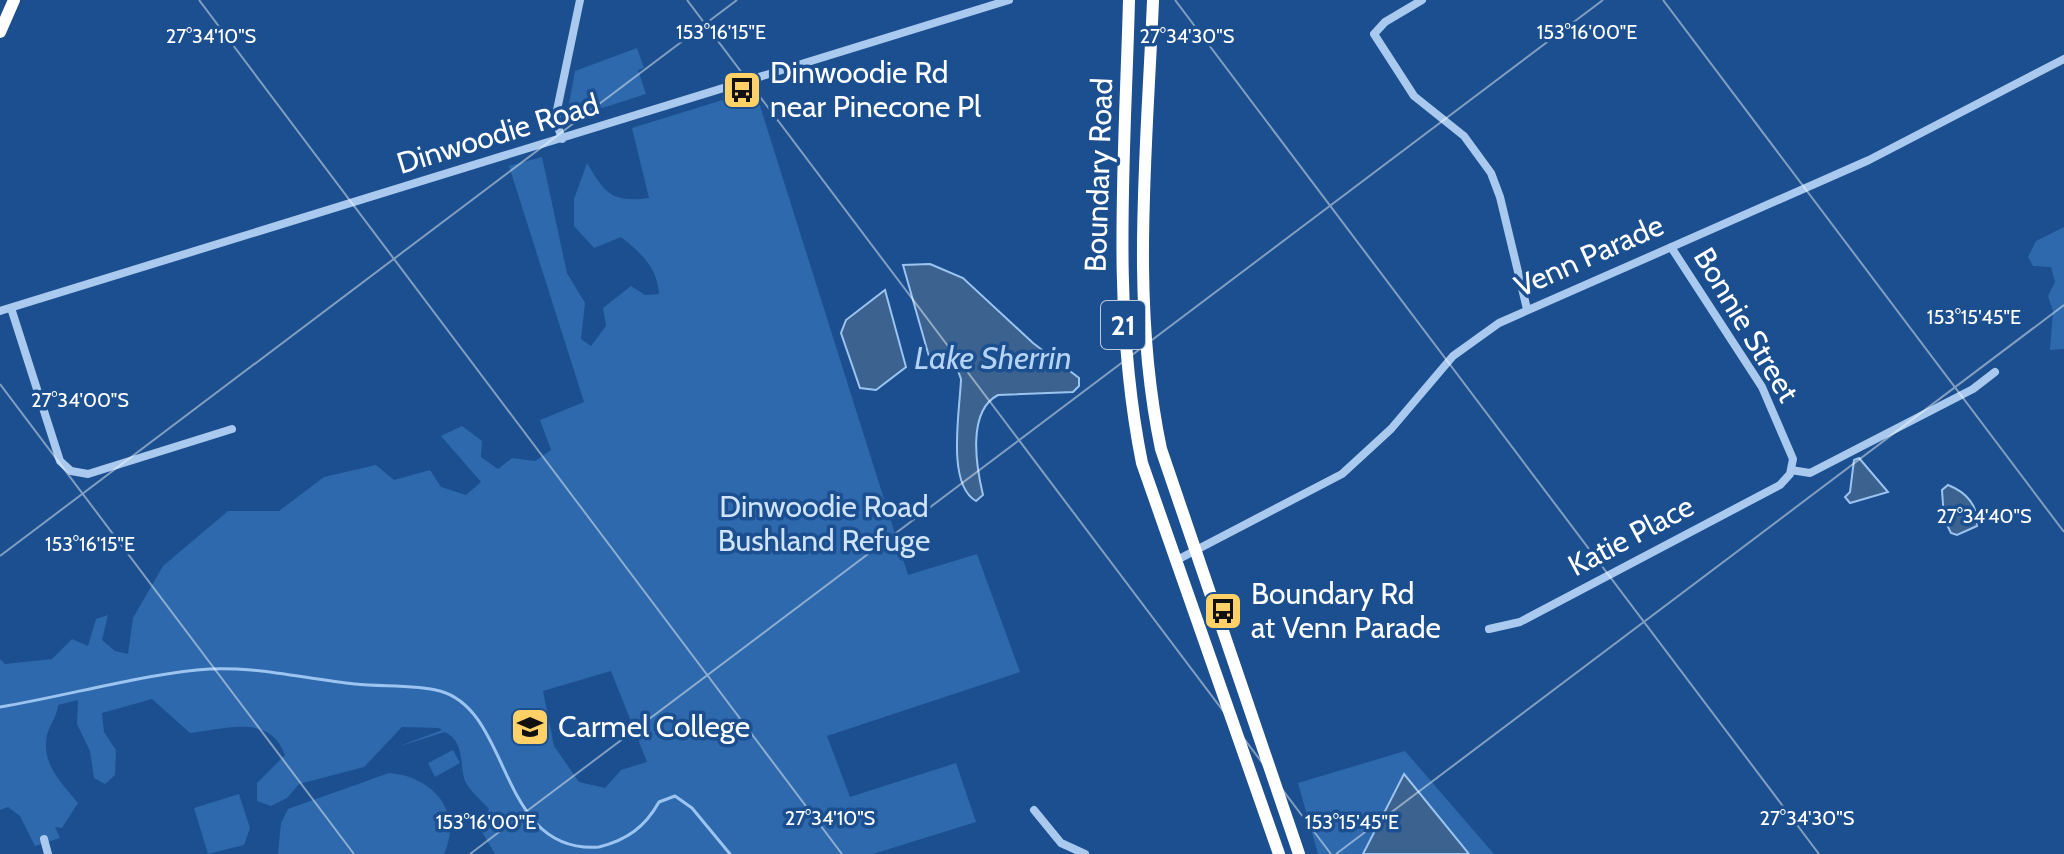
<svg xmlns="http://www.w3.org/2000/svg" width="2064" height="854" viewBox="0 0 2064 854" font-family="Cabin,sans-serif">
<rect width="100%" height="100%" fill="#1b4f8f"/>
<!-- green -->
<path fill="#2e69ad" fill-rule="evenodd" d="M637 48 644 68 638 70 646 94 571 118 567 115 575 71Z
M755 90 908 575 977 554 1020 672 827 736 850 797 956 763 976 822 873 854H495L478 825 489 809C482 801 467 789 464 778 460 761 464 742 445 732L397 747 442 730 439 728 402 727 364 767 299 784 287 798 271 806 257 801V783L285 755C270 713 225 729 190 733L152 699 102 713 104 732 116 750 115 775 105 784 94 778 90 751 77 724 78 700 58 705C57 717 50 724 47 735 41 764 61 782 78 803L62 828 55 827 60 838 35 846 20 816 8 807 0 810V659L5 664 52 659 72 639 88 646 96 619 108 615 102 640 115 651 128 654 133 618 163 566 228 511H279L324 477 376 465 394 480 430 470 441 487 466 495 481 482 441 436 462 426 482 441 481 457 498 469 512 458 535 461 551 450 540 420 584 402 509 166 542 157 567 273 585 303 581 339 591 346 606 326 603 308 631 286 645 295 659 294C657 267 642 254 621 237L594 248 574 226V199L587 163C605 193 611 203 649 198L632 128ZM611 671 647 762 621 770 605 788 579 782 554 746 543 691Z
M2064 227V349L2050 350 2053 311 2048 296 2055 282 2051 267 2033 266 2028 257 2036 241Z
M453 750 460 763 435 777 428 763Z
M1405 751 1494 854H1469L1404 774 1363 854H1318L1298 783Z
M389 773C431 776 464 810 444 854H278L281 823 288 809Z
M239 794 250 828 244 845 208 854 194 808Z"/>
<!-- water -->
<path fill="#3c6290" stroke="#9cc4f0" stroke-width="2" d="M930 264 963 278 1033 343 1079 378V386L1073 392 998 395C967 411 976 466 983 495L976 501C946 484 960 410 961 379L955 363 946 358 930 360 903 265Z
M885 290 906 367 876 390 860 388 841 333 846 320Z
M1859 458 1888 492 1850 503 1845 497 1850 492 1854 460Z
M1948 485C1966 492 1979 506 1977 526L1957 535 1951 533 1944 519 1942 490Z
M1404 774 1469 854H1363Z"/>
<g fill="none" stroke-linecap="round" stroke-linejoin="round">
<!-- stream -->
<path stroke="#9cc4f0" stroke-width="3" d="M0 707C66 696 131 677 197 670 249 664 304 679 355 684 382 687 414 684 440 691 513 711 497 854 599 847 627 840 645 827 659 802L675 796 692 808 730 854"/>
<!-- minor -->
<path stroke="#a9c9ee" stroke-width="8" d="M1422 0 1385 22 1374 34 1414 96 1464 136 1491 173 1500 197 1527 309
M562 139 556 121 557 110 580 0
M11 308 60 461 71 471 88 474 232 429
M0 311 1009 0
M1791 470 1810 473 1973 389 1995 372
M1177 560 1342 474 1391 429 1453 356 1499 323 1869 160 2064 59
M1489 629 1520 622 1780 485 1790 474 1793 459 1762 387 1671 247
M1034 810 1061 843 1085 854
M44 839 48 854"/>
<!-- highway -->
<path stroke="#fff" stroke-width="12" d="M1129 0C1125 155 1111 310 1142 463L1279 854
M1153 0C1147 150 1130 302 1161 449L1299 854
M0 32 14 0"/>
</g>
<!-- ticks -->
<path fill="none" stroke="#fff" stroke-width="2" stroke-opacity="0.45" d="M199 0 842 854M687 0 1331 854M1175 0 1819 854M1663 0 2064 532M0 384 354 854M0 556 737 0M470 854 1603 0M1336 854 2064 305"/>
<!-- icons -->
<defs>
<symbol id="bus-square" viewBox="-11 -11 22 22"><rect x="-9" y="-9" width="18" height="18" rx="4" fill="#ffd166" stroke="#1b4f8f"/><path d="M-5-6H5V4H4V6H2V4H-2V6H-4V4H-5ZM-3.5-4V0h7V-4ZM-3.5 1.2v1.5H-2V1.2ZM2 1.2v1.5H3.5V1.2Z" fill="#111"/></symbol>
<symbol id="school-square" viewBox="-11 -11 22 22"><rect x="-9" y="-9" width="18" height="18" rx="4" fill="#ffd166" stroke="#1b4f8f"/><path d="M0-5L7-2L0 1L-7-2ZM-4 1L0 2.5L4 1V4Q0 6-4 4Z" fill="#111"/></symbol>
</defs>
<g fill-rule="evenodd">
<use href="#bus-square" x="720" y="68" width="44" height="44"/>
<use href="#bus-square" x="1201" y="589" width="44" height="44"/>
<use href="#school-square" x="508" y="705" width="44" height="44"/>
</g>
<g text-anchor="middle" stroke-width="7" stroke-linejoin="round" paint-order="stroke">
<!-- shield labels -->
<rect fill="#1b4f8f" stroke="#bbcadd" stroke-width="2" x="1101" y="301" width="44" height="48" rx="6"/>
<g font-size="28" font-weight="bold" fill="#fff">
<text x="1123" y="335">21</text>
</g>
<!-- poi labels -->
<g font-size="30" fill="#fff" stroke="#1b4f8f" text-anchor="start">
<text x="770" y="83">Dinwoodie Rd<tspan x="770" dy="34">near Pinecone Pl</tspan></text>
<text x="1251" y="604">Boundary Rd<tspan x="1251" dy="34">at Venn Parade</tspan></text>
<text x="558" y="737">Carmel College</text>
</g>
<!-- street labels -->
<g font-size="30" fill="#fff" stroke="#1b4f8f">
<text transform="translate(498 134) rotate(-17)" y="10">Dinwoodie Road</text>
<text transform="translate(1099 175) rotate(-88)" y="10">Boundary Road</text>
<text transform="translate(1589 256) rotate(-24)" y="10">Venn Parade</text>
<text transform="translate(1746 325) rotate(59)" y="10">Bonnie Street</text>
<text transform="translate(1631 536) rotate(-28)" y="10">Katie Place</text>
</g>
<!-- park labels -->
<g font-size="30" fill="#cfe3fa" stroke="#1b4f8f">
<text x="824" y="517">Dinwoodie Road<tspan x="824" dy="34">Bushland Refuge</tspan></text>
</g>
<!-- water labels -->
<g font-size="32" font-style="italic" fill="#b5d3f5" stroke="#1b4f8f">
<text x="993" y="369">Lake Sherrin</text>
</g>
</g>
<g font-size="20" text-anchor="middle" fill="#fff" stroke="#1b4f8f" stroke-width="7" stroke-linejoin="round" paint-order="stroke">
<text x="721" y="39">153°16'15"E</text>
<text x="1587" y="39">153°16'00"E</text>
<text x="211" y="43">27°34'10"S</text>
<text x="1187" y="43">27°34'30"S</text>
<text x="1974" y="324">153°15'45"E</text>
<text x="80" y="407">27°34'00"S</text>
<text x="1984" y="523">27°34'40"S</text>
<text x="90" y="551">153°16'15"E</text>
<text x="830" y="825">27°34'10"S</text>
<text x="1807" y="825">27°34'30"S</text>
<text x="486" y="829">153°16'00"E</text>
<text x="1352" y="829">153°15'45"E</text>
</g>
</svg>
